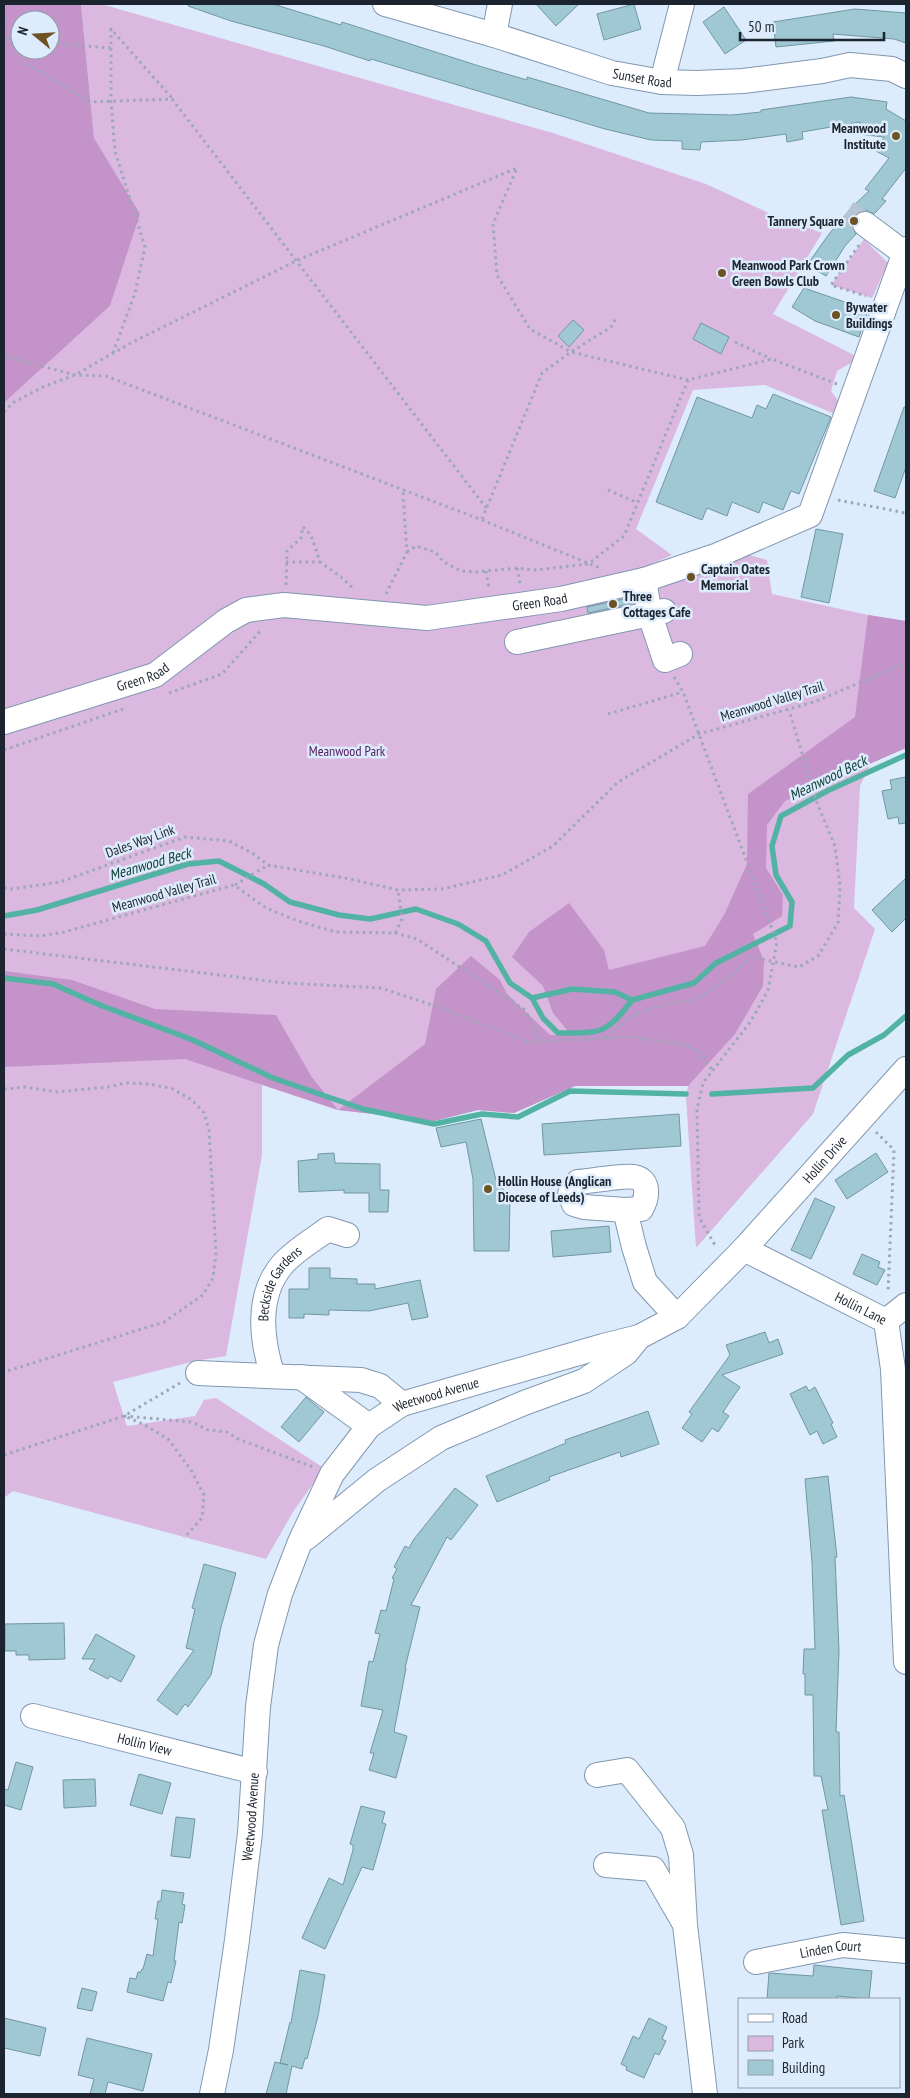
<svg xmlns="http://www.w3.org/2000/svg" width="910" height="2098" viewBox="0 0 910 2098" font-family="'PT Sans Narrow',sans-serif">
<rect width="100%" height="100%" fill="#ddecfc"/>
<!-- green -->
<path fill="#dbb8e0" d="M81 4H101L553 133 706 184 773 215 822 233 773 314 854 355 851 363 837 371 831 391 839 402 835 414 765 385 693 390 636 529 672 555 640 569 746 554 767 560 772 594 868 615 906 621V748L871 763 860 786 854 908 875 929 813 1114 696 1248 686 1097 688 1086H575L514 1113 478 1110 434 1121 338 1110 262 1085V1155L226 1356 195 1361 113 1382 127 1426 195 1416 204 1400 216 1398 324 1468 293 1512 266 1559 13 1491 4 1498V403L110 306 139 214 94 138Z
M864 239 888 263 872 298 831 285Z"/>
<!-- forest -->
<path fill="#c393c9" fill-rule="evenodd" d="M4 4H81L94 138 140 214 110 306 4 403ZM20 20H50V50H20Z
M868 615 906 621V748L785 801 767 825 766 868 783 895 782 916 753 934 764 961 763 986 735 1034 688 1086H575L514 1113 478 1110 434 1121 338 1110 185 1059 4 1067V971L72 980 155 1009 276 1015 311 1076 338 1110 425 1044 436 989 471 956 500 980 507 994 550 1035H571L553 1013 543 986 512 957 529 932 569 903 604 950 609 970 705 946 724 915 747 864 748 794 855 717Z"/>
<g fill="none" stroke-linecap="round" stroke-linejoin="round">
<!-- stream -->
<path stroke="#52b3a5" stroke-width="5.5" d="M4 916 37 910 188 864 219 861 264 884 290 902 339 915 370 919 416 909 458 924 486 941 510 983 532 998 572 989 615 992 632 1000 694 983 716 963 790 926 792 902 776 875 772 846 781 816 827 791 906 755
M4 978 53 984 100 1005 193 1040 273 1078 363 1109 434 1124 482 1114 518 1117 570 1091 686 1094
M532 998 543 1018 558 1033C600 1033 606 1035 632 1000
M712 1094 813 1088 848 1055 884 1035 906 1016"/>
</g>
<!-- building -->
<path fill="#a0c8d4" stroke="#7097a2" d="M189 4H273L341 25 342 22 479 66 527 80V77L649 113 732 115 761 112V110L851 97 887 102 886 109 906 121V168L882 199 886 201 874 214 866 210 859 212 854 216 851 223 856 234 845 246 826 276 807 265 829 234 852 207 869 191 865 189 889 158 876 151 884 137 858 134 860 122 802 132 803 139 787 142 786 134 742 140 701 142 700 150 682 149V141L651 140 605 129 371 59 370 61 324 46 231 21 188 6Z
M536 4H579L556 26Z
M634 4 641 29 604 40 597 14Z
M724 7 746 40 725 54 703 22Z
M855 9 906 13V43L894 39 833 34 834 41 776 47 773 22Z
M804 288 868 310 859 337 815 321 792 307Z
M573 320 584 330 569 347 558 336Z
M701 323 729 337 721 354 693 339Z
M773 394 831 417 799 494 791 491 783 510 763 502 759 513 732 502 727 516 707 508 702 520 656 502 697 397 752 418 757 405 766 409Z
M904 407H906V467L895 498 874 491Z
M816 529 843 534 829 603 801 597Z
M633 597 634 603 588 613 587 607Z
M906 777V823L899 824 898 817 888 819 882 791 892 789 890 780Z
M906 878V918L892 932 872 910Z
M679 1114 681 1146 544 1155 542 1124Z
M481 1119 496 1180 510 1198 509 1251H474L473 1179 466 1142 441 1147 436 1128Z
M334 1153 335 1163 380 1164V1190H389L388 1212H369V1193H344V1190L299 1192 298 1161 318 1159V1154Z
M876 1153 888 1172 847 1199 835 1180Z
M815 1198 835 1207 811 1259 791 1250Z
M609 1226 611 1252 553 1257 551 1231Z
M862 1254 880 1262 878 1267 885 1270 877 1285 853 1274Z
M309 1268H330V1278L357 1279V1284H375V1289L420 1280 428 1317 412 1320 408 1303 369 1311 329 1310V1315L304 1314V1318H289V1289H309Z
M765 1332 769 1343 778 1339 783 1354 722 1375 740 1387 723 1412 729 1416 718 1432 712 1428 702 1442 682 1428 692 1414 689 1412 730 1355 726 1345Z
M806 1386 809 1391 815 1387 833 1423 831 1424 837 1437 823 1444 817 1431 810 1435 790 1394Z
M306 1397 324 1412 299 1442 281 1427Z
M648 1411 659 1444 621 1457 620 1452 549 1477 550 1480 497 1502 486 1476 566 1443 565 1440Z
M828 1476 837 1557H835L839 1650 836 1732H839L840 1796 844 1795 864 1921 841 1925 822 1810H828L821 1776H814L813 1695H805V1674H803L804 1649H815L812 1562 805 1479Z
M455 1488 478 1505 451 1540 447 1537 411 1605 420 1607 405 1668H406L394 1732 407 1736 396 1778 369 1770 374 1753H370L383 1710 361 1706 369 1661 373 1662 380 1634 375 1633 381 1610 386 1611 394 1579 392 1578 397 1569 394 1567 405 1546 409 1548 414 1539Z
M204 1564 236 1573 221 1627 211 1675 188 1707 185 1704 177 1715 157 1700 194 1650 186 1648 195 1609 192 1608Z
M64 1623 65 1659 29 1660V1655H16V1651H5V1624Z
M96 1634 135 1656 121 1682 110 1676 108 1679 89 1669 95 1659H82Z
M16 1762 33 1767 21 1810 4 1805V1789L8 1790Z
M139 1774 171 1783 162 1814 130 1805Z
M95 1779 96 1806 64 1808 63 1780Z
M361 1806 385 1812 382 1823 386 1824 373 1870 362 1867 325 1949 302 1938 329 1878 343 1885 353 1850V1845L350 1844Z
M176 1817 195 1819 190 1858 171 1856Z
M162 1890 184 1893 182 1904 185 1905 182 1923 179 1922 174 1961H176L171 1983 168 1982 163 2001 127 1992 130 1978 136 1979 138 1972H141L142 1969H143L147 1954 153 1956 158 1919H155L158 1901H161Z
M814 1965 872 1971 869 1999 837 1996V1999H767L769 1973 813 1976Z
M300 1970 325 1975 318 2016 307 2059 305 2058 302 2069 292 2066 286 2094H266L275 2062 288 2065 280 2063 290 2022 291 2023Z
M82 1988 97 1992 92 2011 77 2008Z
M4 2018 46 2028 40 2056 4 2048Z
M649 2018 667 2027 662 2039 666 2041 659 2055 655 2053 644 2078 626 2070 627 2067 621 2064 633 2036 639 2039Z
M87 2038 152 2054 143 2091 108 2082 105 2094H90L94 2079 78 2075Z"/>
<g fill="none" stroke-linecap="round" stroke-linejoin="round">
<!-- minor-tunnel -->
<path stroke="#b6c4d3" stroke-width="24" stroke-dasharray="24 12" stroke-linecap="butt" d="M847 212 865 224"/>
<defs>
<g id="minor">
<path id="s1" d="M385 4 494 35 612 73 662 82 697 83 743 81 822 71 850 65 892 69 906 76"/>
<path d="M494 35 500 4"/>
<path d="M662 82 682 4"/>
<path d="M865 224 904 253"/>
<path d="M644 580 650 615 665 660 680 654"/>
<path d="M517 642 664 611"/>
<path id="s2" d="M4 722 155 675 226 621 246 610 284 605 427 618 561 599 644 580 718 555 810 515 906 249"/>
<path d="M625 1210 641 1209C647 1199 651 1180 634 1177 626 1175 590 1181 578 1182L570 1194 574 1204 584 1207 625 1210 634 1247 645 1282 677 1317"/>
<path id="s3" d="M744 1249 886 1321 893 1369 906 1662"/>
<path d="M886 1321 906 1305"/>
<path d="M198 1373 361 1380 380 1386 402 1404"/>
<path id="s4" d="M273 1376C261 1340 256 1296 282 1265 294 1251 313 1240 328 1229L347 1235"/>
<path d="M301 1377 369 1426"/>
<path d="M306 1538 377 1480 441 1438 524 1403 584 1381 626 1353 639 1337"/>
<path id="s5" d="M33 1716 255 1772"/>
<path d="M597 1775 627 1770 673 1828 681 1855 685 1925 705 2094"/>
<path d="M606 1865 653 1869 683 1921"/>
<path id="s6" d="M756 1962 843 1945 906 1951"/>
<path id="s7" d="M212 2094 221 2050 237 1940 250 1833 258 1707 266 1645 280 1594 300 1542 332 1474 369 1426 402 1404 603 1346 639 1337 677 1317 744 1249 906 1069"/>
</g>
</defs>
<!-- minor casing -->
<use href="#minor" stroke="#8197b1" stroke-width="26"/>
<!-- path -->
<path stroke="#9ca8b7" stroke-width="3" stroke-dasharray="2.5 4" stroke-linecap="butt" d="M4 32 27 64 90 102 172 99 487 509
M50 43 111 48
M12 44 20 43
M859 245 831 285 866 296
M735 342 771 359
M113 353 135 293 145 247 115 151 111 101V29L172 98
M4 356 75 375 106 376 482 520 600 568
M4 412 14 402 45 386 75 375 129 344 298 260 517 168 493 224 497 275 530 329 571 352 611 327 616 318
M608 490 638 503
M838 500 906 513
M482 519 542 373 571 352 688 380
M303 527 311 535 320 562 341 577 354 589
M407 552 416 546 435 552 444 562 461 571 476 572 517 568 535 570 588 564 624 536 688 380 772 359 837 384
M286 562H320
M517 568 520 584
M486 571 489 588
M286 585 287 551 301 538 303 526
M386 594 407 552 403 496 404 490
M674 677 683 692 777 942 768 990 751 1021 703 1083 697 1109 699 1217 716 1247
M169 693 222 674 262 629
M608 714 683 692
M4 750 123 709
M235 885 268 865
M4 888 12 889 60 882 185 837 229 841 252 853 268 865 350 879 398 890 442 889 502 875 553 846 618 782 699 734 814 702 906 663
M395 933 417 939 525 1010 541 1042
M4 934 41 936 64 932 234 885 266 908 298 921 336 932 395 933 402 919 398 890
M4 949 286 983 381 988 438 1007 529 1042 634 1037 685 1045 701 1053 712 1070
M606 1038 628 1018 655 1007 697 999 730 977 751 957 799 967 818 956 838 923 840 886 835 846 817 803 789 710
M4 1089 25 1087 57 1092 108 1087 126 1083 150 1084 173 1089 192 1100 204 1113 209 1130 216 1253 213 1278 203 1295 164 1322 4 1372
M876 1132 894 1150 888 1293
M180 1383 124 1416 192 1422 208 1430 227 1432 238 1439 313 1467
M4 1455 124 1416 143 1424 168 1439 191 1470 204 1495 202 1518 184 1538"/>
<!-- minor -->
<use href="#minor" stroke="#fff" stroke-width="24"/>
</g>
<!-- markers -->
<g fill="#6d5224" stroke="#ddecfc" stroke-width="2">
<circle cx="896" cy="136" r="5"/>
<circle cx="854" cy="221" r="5"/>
<circle cx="722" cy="273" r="5"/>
<circle cx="836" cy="315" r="5"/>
<circle cx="691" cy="577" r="5"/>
<circle cx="613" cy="604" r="5"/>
<circle cx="488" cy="1189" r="5"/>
</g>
<g text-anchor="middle" stroke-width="5" stroke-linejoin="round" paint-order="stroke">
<!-- street labels -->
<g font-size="14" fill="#1c242f" stroke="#ddecfc">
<text dy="5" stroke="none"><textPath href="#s1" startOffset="268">Sunset Road</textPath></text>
<text dy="5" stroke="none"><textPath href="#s2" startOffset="566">Green Road</textPath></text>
<text dy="5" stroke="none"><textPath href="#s2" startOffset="146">Green Road</textPath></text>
<text transform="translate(772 701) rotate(-17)" y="5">Meanwood Valley Trail</text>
<text transform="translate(140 841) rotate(-20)" y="5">Dales Way Link</text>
<text transform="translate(164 893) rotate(-16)" y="5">Meanwood Valley Trail</text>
<text dy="5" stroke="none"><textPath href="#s7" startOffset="1242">Hollin Drive</textPath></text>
<text dy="5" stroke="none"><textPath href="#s4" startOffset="98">Beckside Gardens</textPath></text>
<text dy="5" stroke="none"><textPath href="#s3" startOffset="131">Hollin Lane</textPath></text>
<text dy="5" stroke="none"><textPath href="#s7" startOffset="772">Weetwood Avenue</textPath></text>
<text dy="5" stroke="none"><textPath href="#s5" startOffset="115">Hollin View</textPath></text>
<text dy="5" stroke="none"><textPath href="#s7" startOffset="280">Weetwood Avenue</textPath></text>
<text dy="5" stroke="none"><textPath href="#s6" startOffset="76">Linden Court</textPath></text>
</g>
<!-- poi labels -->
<g font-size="14" font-weight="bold" fill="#1c242f" stroke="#ddecfc" text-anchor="start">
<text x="886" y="133" text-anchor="end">Meanwood<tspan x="886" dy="16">Institute</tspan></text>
<text x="844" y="226" text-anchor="end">Tannery Square</text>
<text x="732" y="270">Meanwood Park Crown<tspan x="732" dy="16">Green Bowls Club</tspan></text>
<text x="846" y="312">Bywater<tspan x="846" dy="16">Buildings</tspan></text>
<text x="701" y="574">Captain Oates<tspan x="701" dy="16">Memorial</tspan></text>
<text x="623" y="601">Three<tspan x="623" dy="16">Cottages Cafe</tspan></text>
<text x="498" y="1186">Hollin House (Anglican<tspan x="498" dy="16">Diocese of Leeds)</tspan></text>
</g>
<!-- park labels -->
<g font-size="14" fill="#53195b" stroke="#ddecfc">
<text x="347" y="756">Meanwood Park</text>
</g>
<!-- water labels -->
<g font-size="15" font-style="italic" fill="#13403a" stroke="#ddecfc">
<text transform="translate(828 778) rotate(-26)" y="5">Meanwood Beck</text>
<text transform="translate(150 864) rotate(-16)" y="5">Meanwood Beck</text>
</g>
</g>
<!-- border -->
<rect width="910" height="2098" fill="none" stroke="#1c242f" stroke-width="10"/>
<!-- legend -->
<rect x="738" y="1998" width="162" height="90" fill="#ddecfc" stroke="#909caa"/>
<rect x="748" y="2014" width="25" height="8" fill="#ffffff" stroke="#909caa"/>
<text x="782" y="2023" font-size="15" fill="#1c242f">Road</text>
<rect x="748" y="2036" width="25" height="15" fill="#dbb8e0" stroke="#909caa"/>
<text x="782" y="2048" font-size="15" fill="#1c242f">Park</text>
<rect x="748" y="2060" width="25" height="15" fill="#a0c8d4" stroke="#909caa"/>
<text x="782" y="2073" font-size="15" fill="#1c242f">Building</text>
<!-- north arrow -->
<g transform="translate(35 35) rotate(288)"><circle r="24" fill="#ddecfc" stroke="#909caa"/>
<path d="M0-4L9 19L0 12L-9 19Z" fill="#6d5224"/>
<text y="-8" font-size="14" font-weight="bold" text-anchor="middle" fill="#1c242f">N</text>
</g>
<!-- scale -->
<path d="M740 32v8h144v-8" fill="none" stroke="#1c242f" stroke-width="2.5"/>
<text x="748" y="32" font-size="15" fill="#1c242f" stroke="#ddecfc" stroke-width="4" paint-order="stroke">50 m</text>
</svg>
